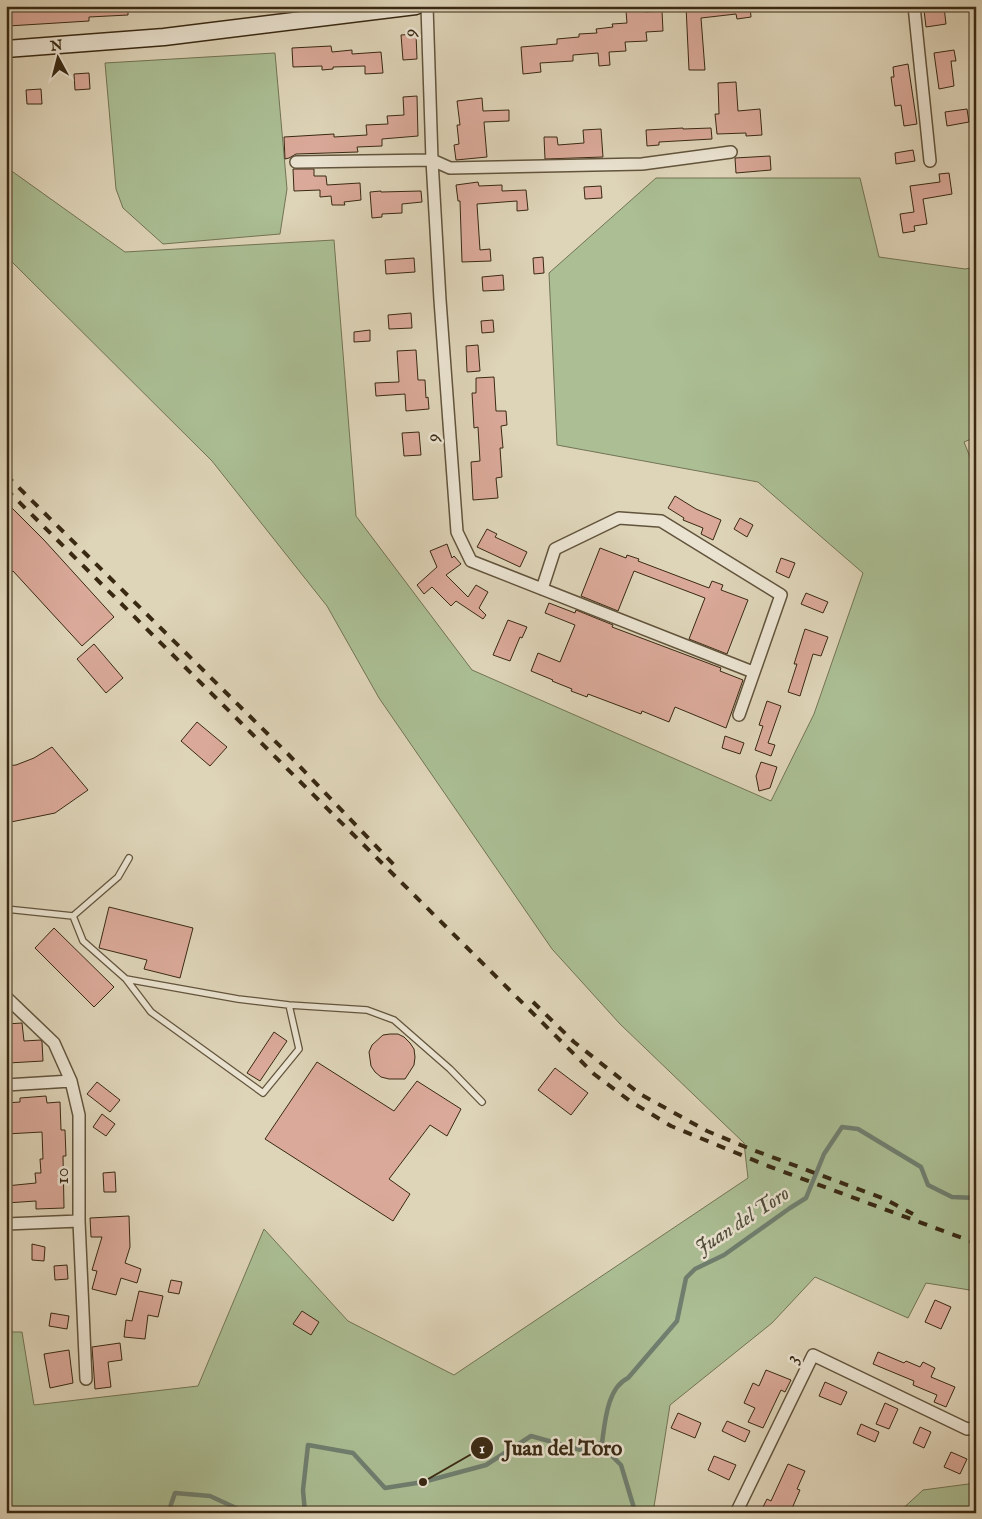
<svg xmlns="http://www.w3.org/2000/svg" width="982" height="1519" viewBox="0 0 982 1519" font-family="'IM FELL English',serif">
<rect width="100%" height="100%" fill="#ded4b8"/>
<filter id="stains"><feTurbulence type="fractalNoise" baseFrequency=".004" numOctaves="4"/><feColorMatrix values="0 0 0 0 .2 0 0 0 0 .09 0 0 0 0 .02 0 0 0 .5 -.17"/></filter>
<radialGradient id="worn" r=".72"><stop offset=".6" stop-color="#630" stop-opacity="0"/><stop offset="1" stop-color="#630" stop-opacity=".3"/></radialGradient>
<!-- green -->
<path fill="#abbe94" stroke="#727454" d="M275 53 287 189 280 234 163 244 123 208 116 189 105 63Z
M6 167 125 252 334 240 356 516 472 670 771 801 814 714 863 573 758 482 557 445 549 273 656 178H860L879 257 965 269 976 267V437L964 442 976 472V1291L926 1283 908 1318 815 1277 772 1323 670 1405 653 1513H6V1332H22L34 1405 198 1386 264 1229 348 1321 454 1375 748 1178 744 1143 620 1024 552 949 379 698 327 606 212 461 6 256Z
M976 1483V1513H898L923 1490Z"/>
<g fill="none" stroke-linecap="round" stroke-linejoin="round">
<!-- stream -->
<path stroke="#6f7f70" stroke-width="4.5" d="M602 1443C605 1422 607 1388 628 1378L677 1321 686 1278 695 1269 724 1255 790 1208 806 1198 824 1154 842 1127 858 1129 921 1167 928 1185 952 1197 976 1198
M602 1443 608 1452 621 1465 634 1508 633 1513
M168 1513 175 1493 210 1496 247 1513
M305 1513 303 1490 308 1445 353 1453 385 1488 423 1482 486 1465 531 1436 581 1450 602 1443"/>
</g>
<!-- building -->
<path fill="#daa999" stroke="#392913" d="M30 6H128V15L89 17V21L8 26 7 7Z
M686 6H750L751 17 737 19 736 14 701 18 705 70H689Z
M944 7 946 24 926 27 924 10Z
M645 9V12L662 11 663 31 646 32 647 41 625 42 626 51 609 52 610 65 599 66 598 53 573 55V61L540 63 541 72 523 74 521 47 557 44V39L579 37V34L597 33 596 29 613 27 612 24 627 23 626 11Z
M416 34 417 59 403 60 401 35Z
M331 46 332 52 352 50V54L381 52 383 73 365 74V66L333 67V69L322 70V66L293 67 292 48Z
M954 50 956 61H951L954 86 939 89 934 53Z
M908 64 917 124 904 126 901 105 895 106 891 77H894L893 67Z
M89 73 90 89 75 90 74 74Z
M736 82 738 111 760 109 762 135 746 136V133L717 134 715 114H719L718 83Z
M41 89 42 104H27L26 90Z
M417 96 418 136 382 139V146L357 147 358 152 296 154 289 158 285 159 284 137 334 134V137L367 135 366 125 388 124 387 116 404 115 403 97Z
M482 98 483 111 509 110V121L484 122 487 157 456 160 454 145 459 144 457 125H460L457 101Z
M967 109 969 122 947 126 945 112Z
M683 128V129L711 128 712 139 659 142V145L647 146 646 130Z
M601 129 603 157 545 159 544 137H557L558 145 584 143 583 130Z
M913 150 915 161 896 164 895 153Z
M770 156 771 170 736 173 735 158Z
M293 169H314V176H326L327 185 360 183 361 200 344 202 345 205H332L331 196 320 197V190L294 191Z
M949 173 952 194 923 199 927 224 914 226 915 231 903 233 900 214 914 212 910 186 940 182 939 174Z
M478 182 479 186 502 185V191L526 190 528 210 517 211V201L477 204 480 250 490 249 491 261 462 262 460 201H458L456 185Z
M601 186 602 198 585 199 584 187Z
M381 191V192L421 191 422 202 402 204V213L382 214V217L372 218 370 192Z
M543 257 544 273 534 274 533 258Z
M414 258 415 272 386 274 385 260Z
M503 275 504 290 483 291 482 277Z
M411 313 412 328 389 329 388 315Z
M493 320 494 332 482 333 481 321Z
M370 330V341L354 342V332Z
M478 345 480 371 467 372 466 346Z
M416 350 418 380H425L426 398 428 397 429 409 406 411 405 394 376 396 375 383 399 382 397 351Z
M494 377 496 411H506L507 425 501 426 503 448H500L502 477 496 478 498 498 473 500 471 462 480 461 478 427 474 428 472 393H476V378Z
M419 432 421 455 404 456 402 433Z
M675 496 696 509 721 520 713 540 701 534 703 528 683 520 684 518 668 508Z
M6 502 44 540 114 617 82 646 13 571 6 578Z
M740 518 753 525 747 537 734 529Z
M487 529 497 534 495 537 527 552 520 567 477 547Z
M447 544 452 558 454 556 461 564 446 575 468 597 476 585 488 592 479 608 486 615 483 619 456 601 451 606 432 587 424 594 417 585 437 567 430 551Z
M600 548 626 558 627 555 639 559 638 561 709 588 712 581 723 585 721 590 748 600 727 654 689 639 705 598 634 571 618 611 581 596Z
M781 558 795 563 789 578 776 572Z
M806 593 828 602 823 613 801 604Z
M549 603 575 613 576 610 613 625 612 627 721 668 720 671 743 680 726 728 675 707 669 722 642 711 641 714 588 694 587 697 571 691 572 689 552 681 553 680 531 671 538 653 560 662 575 625 545 613Z
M508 620 527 627 522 638 520 637 510 661 493 655Z
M805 629 828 637 821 656 813 654 800 696 788 692 797 664H794Z
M94 644 123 678 106 693 77 659Z
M767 701 781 706 768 743 775 745 771 756 755 750 763 726 759 725Z
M197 722 227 747 210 766 181 741Z
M725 736 744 743 740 754 722 748Z
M52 747 88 790 55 813 6 823V766L16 765 34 758Z
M761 762 777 767 770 788 759 791 756 776Z
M109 907 193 928 180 978 144 969 147 960 99 948Z
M54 928 114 987 94 1007 35 948Z
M22 1023 24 1041 41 1040 42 1042 43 1061 8 1063 6 1024Z
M274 1032 287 1041 260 1081 247 1073Z
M390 1034H398L404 1037 410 1043 414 1049 415 1057 414 1065 405 1079H389L381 1077 375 1072 371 1066 369 1052 372 1045 383 1035Z
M317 1062 394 1111 417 1081 461 1109 447 1136 430 1125 389 1179 410 1194 393 1221 265 1139Z
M555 1068 588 1093 571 1115 538 1090Z
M97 1082 120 1100 110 1112 87 1094Z
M46 1096 47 1103 60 1102 61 1130H65L66 1156H63L64 1208 36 1209V1201L6 1203V1186L36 1183 35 1173H41L40 1159H43L42 1132 6 1134V1103L20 1102V1098Z
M102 1114 115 1124 106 1136 93 1127Z
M115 1172 116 1192H104L103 1173Z
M129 1216 130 1247 125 1263 141 1269 137 1283 121 1278 116 1295 92 1289 97 1271 92 1270 102 1237H91L90 1218Z
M32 1244 45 1247 44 1261 32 1260Z
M67 1265 68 1279 55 1280 54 1266Z
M171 1280 182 1282 179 1294 168 1292Z
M139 1291 163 1296 158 1317 148 1315 145 1339 124 1337 126 1320 132 1321Z
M935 1300 951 1307 941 1329 925 1322Z
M302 1311 319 1322 311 1335 293 1324Z
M51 1313 69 1316 67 1329 49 1326Z
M120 1343 122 1360 108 1362 111 1387 95 1389 92 1347Z
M69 1350 73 1383 50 1388 44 1354Z
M878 1352 904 1363 906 1361 920 1367 923 1362 935 1368 931 1377 955 1387 946 1407 934 1402 937 1395 913 1385 914 1381 873 1364Z
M766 1370 791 1380 785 1392 781 1390 763 1428 748 1422 755 1408 744 1403 753 1383 759 1386Z
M825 1382 847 1392 841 1405 819 1396Z
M885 1403 898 1409 889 1429 876 1424Z
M678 1413 701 1423 695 1438 671 1428Z
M727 1421 750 1431 745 1442 722 1431Z
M861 1424 879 1432 875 1442 857 1434Z
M920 1427 931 1432 924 1448 913 1443Z
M951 1452 967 1459 960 1474 944 1467Z
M714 1456 736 1465 729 1480 708 1470Z
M788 1464 805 1471 797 1489 800 1490 790 1513H760L767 1499 771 1501Z"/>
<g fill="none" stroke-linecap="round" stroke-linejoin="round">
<defs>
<path id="lane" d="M6 909 73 916 83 941 126 979 238 999 289 1005 367 1010 394 1020 450 1069 482 1102
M73 916 118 877 129 858
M126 979 151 1012 263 1093 299 1049 289 1005"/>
<path id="street" d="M427 6 432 160 440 300 457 532 471 561 753 672
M914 6 930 161
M296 162 432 160 450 168 642 164 731 152
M542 589 555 549 619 518 661 521 781 595 739 715
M6 997 54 1043 71 1081 79 1115V1221L86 1379
M6 1085 71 1081
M6 1224 79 1221
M736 1513 813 1355 967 1429 976 1428"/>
<path id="secondary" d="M6 49 164 37 416 6"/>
</defs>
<!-- lane casing -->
<use href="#lane" stroke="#62543c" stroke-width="8"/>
<!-- street casing -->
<use href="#street" stroke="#62543c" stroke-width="14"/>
<!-- secondary casing -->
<use href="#secondary" stroke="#392913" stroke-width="19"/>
<!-- lane -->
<use href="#lane" stroke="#eae3d1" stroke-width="5.5"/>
<!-- street -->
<use href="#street" stroke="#eae3d1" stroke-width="11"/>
<!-- secondary -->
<use href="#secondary" stroke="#eae3d1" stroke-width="16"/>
<!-- rail -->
<path stroke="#392913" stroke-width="4" stroke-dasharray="9 9" stroke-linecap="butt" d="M6 475 288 754 396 867
M6 489 594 1074 630 1101 671 1126 768 1166 976 1243
M533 1002 574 1042 640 1094 707 1131 753 1150 885 1199 913 1214"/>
</g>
<g text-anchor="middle" stroke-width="5" stroke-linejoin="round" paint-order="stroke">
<!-- street labels -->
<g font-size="20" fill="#392913" stroke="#eae3d1">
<text transform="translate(409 33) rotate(-92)" y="7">9</text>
<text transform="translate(432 438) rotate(-94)" y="7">9</text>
<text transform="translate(61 1176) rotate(-90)" y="7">10</text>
<text transform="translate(791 1358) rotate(-62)" y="7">3</text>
</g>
<!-- water labels -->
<g font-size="21" font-style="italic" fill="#504d3a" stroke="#eae3d1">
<text transform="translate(742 1220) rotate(-33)" y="7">Juan del Toro</text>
</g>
</g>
<!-- callouts -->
<path fill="none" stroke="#392913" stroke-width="2" d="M423 1482L482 1448"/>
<g fill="#392913" stroke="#eae3d1" stroke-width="2">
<circle cx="423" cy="1482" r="5"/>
<circle cx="482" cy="1448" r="12"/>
</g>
<g font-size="15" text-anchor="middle" font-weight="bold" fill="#fff">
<text x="482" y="1453">1</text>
</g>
<g font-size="21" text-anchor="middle" font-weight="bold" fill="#392913" stroke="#eae3d1" stroke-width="5" stroke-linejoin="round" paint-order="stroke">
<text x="563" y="1455">Juan del Toro</text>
</g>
<!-- margin -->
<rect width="982" height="1519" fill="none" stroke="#ded4b8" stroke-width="25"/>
<rect x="8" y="8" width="967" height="1504" fill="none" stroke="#392913" stroke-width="2.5"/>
<rect x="12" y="12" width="957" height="1494" fill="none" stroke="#392913"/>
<!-- north arrow -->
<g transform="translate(58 58) rotate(353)" stroke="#eae3d1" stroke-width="4" paint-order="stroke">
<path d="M0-4L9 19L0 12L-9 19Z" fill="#392913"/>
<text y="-8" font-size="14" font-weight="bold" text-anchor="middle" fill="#392913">N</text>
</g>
<rect width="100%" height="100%" filter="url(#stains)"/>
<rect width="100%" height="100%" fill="url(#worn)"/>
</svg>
